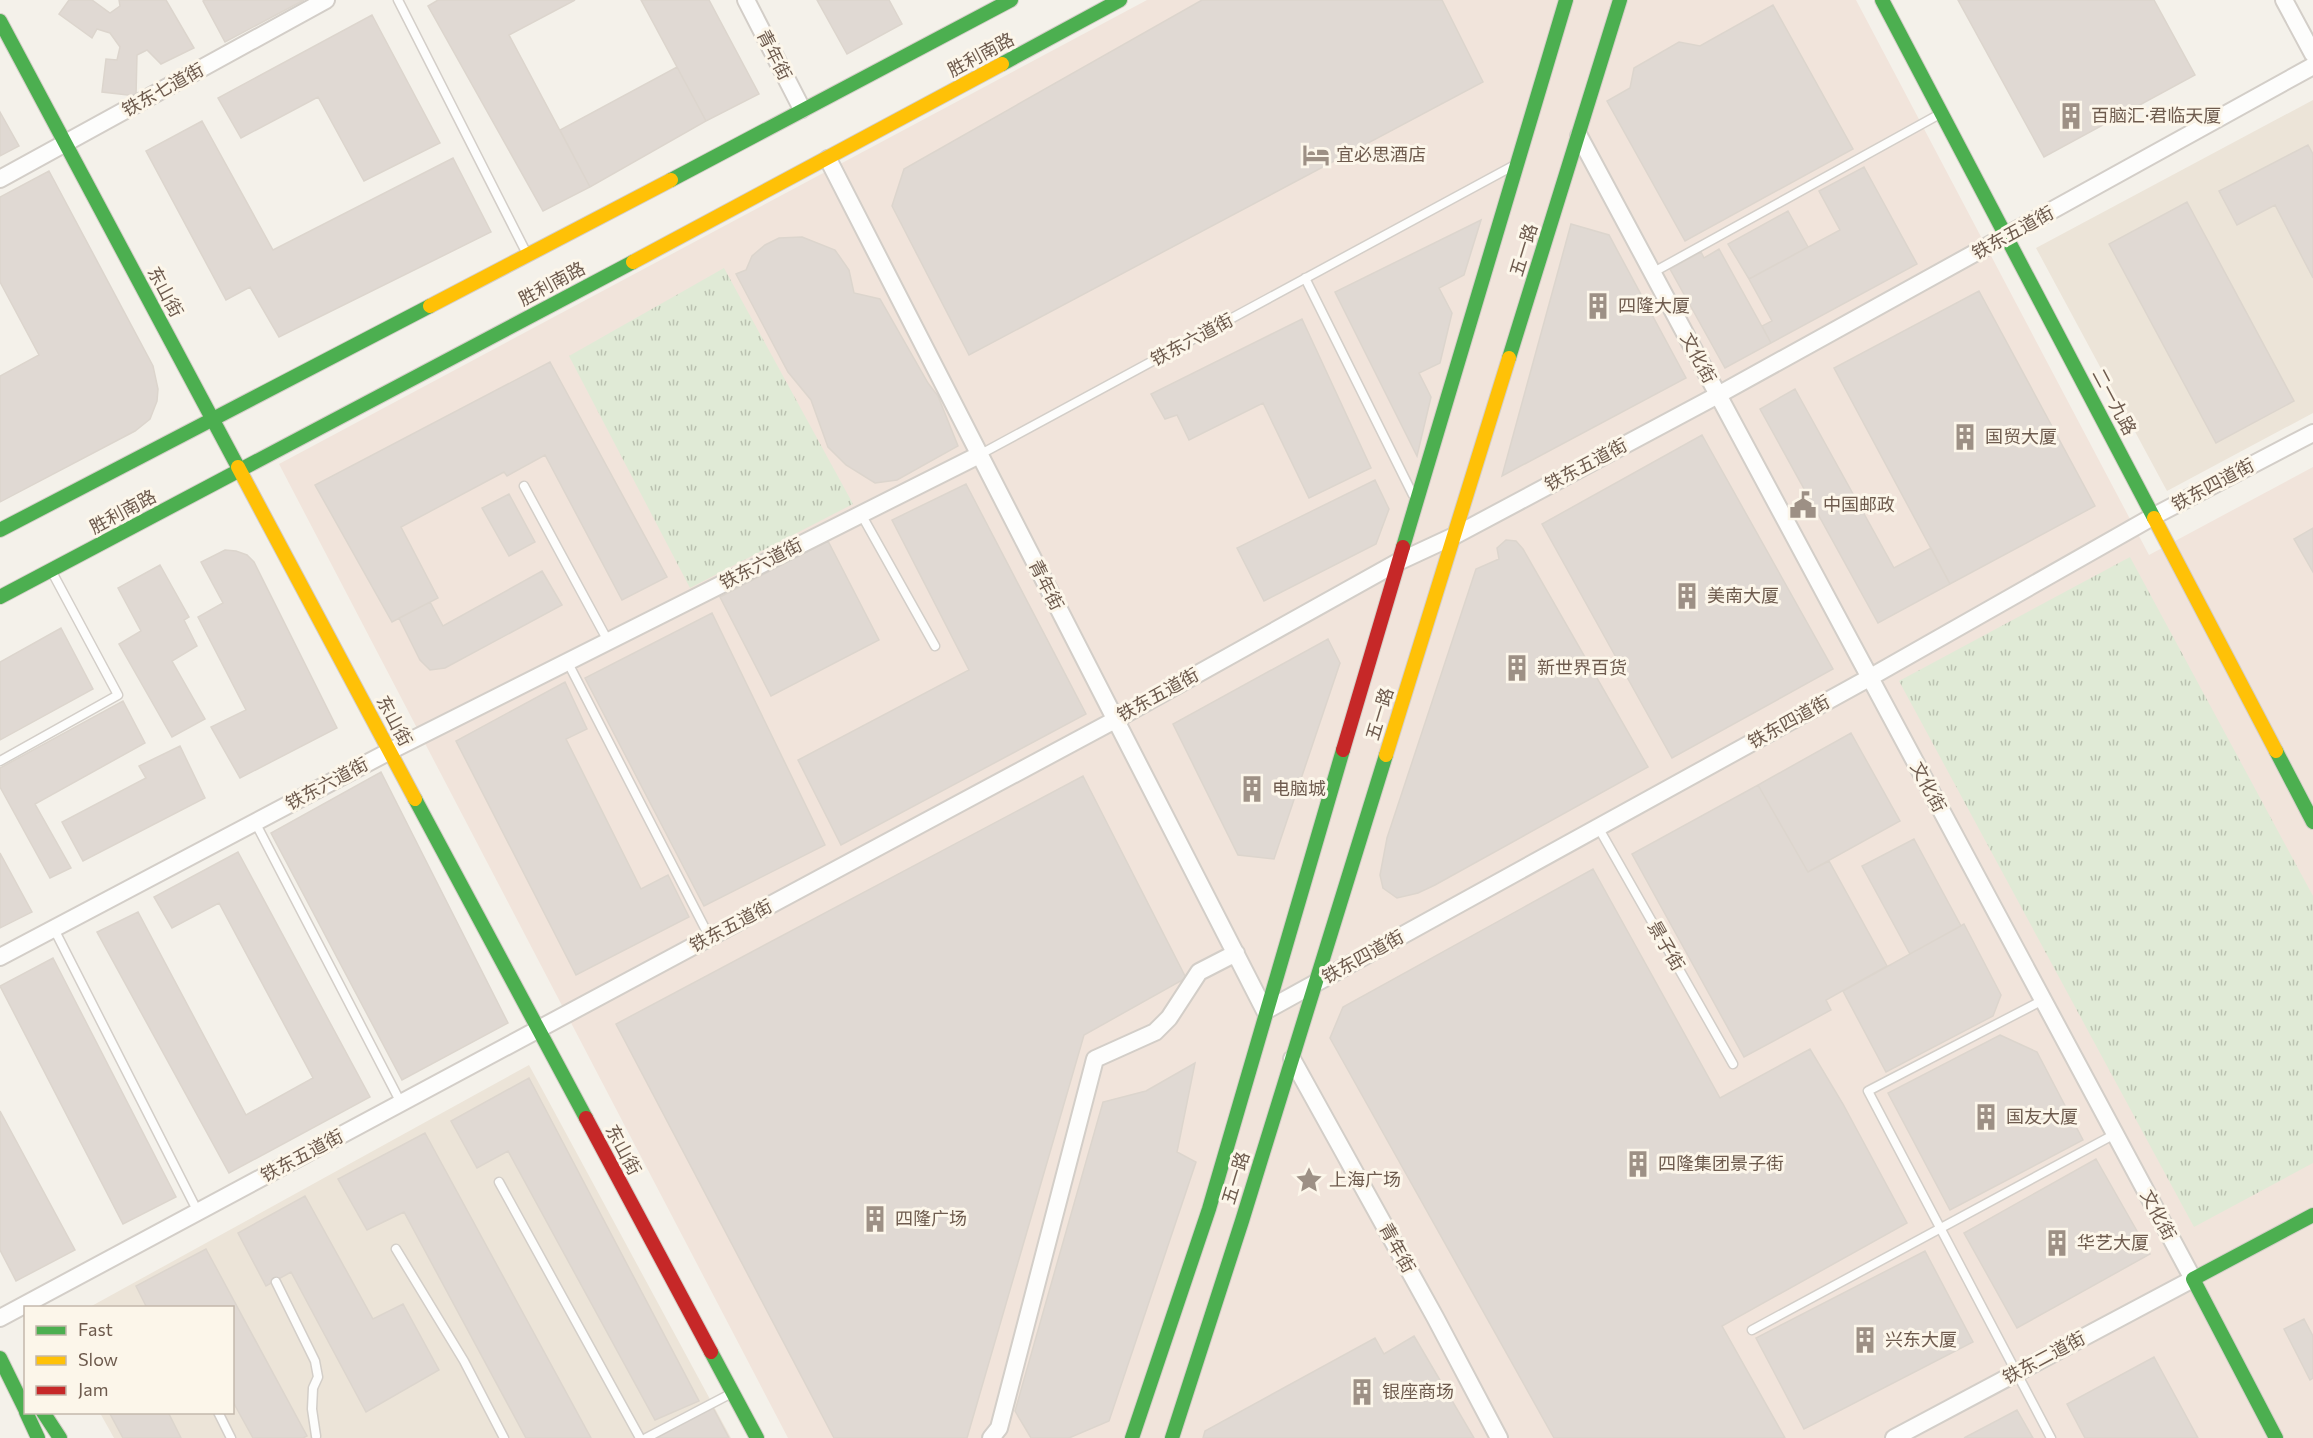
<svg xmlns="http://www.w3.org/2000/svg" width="2313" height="1438" viewBox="0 0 2313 1438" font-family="Commissioner,'Noto Sans SC',sans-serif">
<defs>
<pattern id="grass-tufts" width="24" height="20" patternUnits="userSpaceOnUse" patternTransform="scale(1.5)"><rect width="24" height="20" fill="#e0ead6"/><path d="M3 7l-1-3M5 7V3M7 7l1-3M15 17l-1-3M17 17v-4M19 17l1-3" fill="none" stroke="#bac1b0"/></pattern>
</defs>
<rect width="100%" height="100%" fill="#f4f1ea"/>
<!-- residential -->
<path fill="#ece4d8" d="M2313 100V413L2167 491 2036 248Z
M529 1065 731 1438H114L100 1413 232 1412V1308H88Z"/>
<!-- commercial -->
<path fill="#f1e4db" d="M1147 0H1856L2149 555 2313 467V1438H788L279 464Z"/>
<!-- grass -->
<path fill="url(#grass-tufts)" d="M724 268 853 504 690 588 569 356Z
M2130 557 2313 896V1163L2194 1227 1899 681Z"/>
<!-- building -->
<path fill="#e0d9d3" stroke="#dcd5cd" stroke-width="1.5" d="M69 0H92L110 13 120 6 119 0H166L194 48 161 64 147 50 137 55 136 96 102 92 106 59 117 60 120 47 110 33 97 29 92 38 59 14Z
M205 0H304L225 42 203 1Z
M438 0H575L509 35 590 187 543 211 428 6Z
M641 0H709L759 94 706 121Z
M817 0H889L902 24 847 54Z
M1202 0H1442L1483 82 969 355 892 206 904 169Z
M1958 0H2154L2195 75 2044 157Z
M1773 5 1853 149 1685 241 1607 101 1630 88 1634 68 1679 42 1700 46Z
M372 15 440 143 364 181 318 97 241 138 218 98Z
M677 67 706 121 590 187 560 130Z
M0 112 19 146 0 156Z
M202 121 273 250 453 158 491 232 279 337 250 287 226 300 146 151Z
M2308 145 2313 154V278L2275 205 2237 225 2219 191Z
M1864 167 1917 264 1771 343 1762 326 1772 321 1749 279 1840 230 1819 191Z
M49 171 153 366 158 389 157 401 150 419 135 431 0 502V376L39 355 0 282V197Z
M2187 202 2294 401 2216 443 2109 244Z
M1788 211 1808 247 1749 279 1728 244Z
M1481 220 1464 275 1439 288 1452 313 1440 363 1419 373 1431 397 1417 456 1335 292Z
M1571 224 1609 235 1686 378 1502 476Z
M802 237 835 250 849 270 854 293 880 299 928 383 938 396 958 446 897 480 875 483 846 465 828 447 811 400 788 372 736 274 746 270 752 256 765 245 779 238Z
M1719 249 1771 343 1725 368 1670 269 1701 252 1704 258Z
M1979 291 2095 506 1950 584 1834 368Z
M1302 319 1371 468 1309 498 1263 403 1189 440 1177 415 1165 419 1151 394Z
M550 362 667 577 622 600 545 455 507 476 504 472 401 527 438 598 392 622 315 485Z
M1795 389 1894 568 1931 548 1950 584 1878 623 1760 409Z
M1702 435 1833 669 1672 758 1542 524Z
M1375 480 1389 509 1376 544 1264 601 1237 548Z
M966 484 1086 714 841 845 798 760 969 670 892 520Z
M509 494 535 542 509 556 482 508Z
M2313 528V572L2294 539Z
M1506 540 1516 541 1523 549 1648 767 1435 885 1418 893 1397 898 1383 888 1380 875 1387 838 1476 569 1499 559 1497 548Z
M828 541 879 640 771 696 720 597Z
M225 550 236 551 247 555 254 562 337 728 240 778 211 727 246 710 198 617 223 603 201 562Z
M160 565 189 617 184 620 197 646 172 661 205 719 172 737 119 644 141 631 118 588Z
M542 571 562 605 445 668 430 670 420 660 399 618 430 602 443 626Z
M712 613 825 845 704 906 585 678Z
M61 628 93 689 0 740V662Z
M1328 639 1340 663 1274 859 1238 855 1173 724Z
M565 682 587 729 566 739 641 889 668 875 689 917 576 975 456 741Z
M123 701 145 743 35 804 71 868 50 878 0 787V768Z
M1851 733 1900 821 1808 872 1758 785Z
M180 746 205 798 83 861 62 822 146 778 139 766Z
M381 772 508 1023 402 1080 271 833Z
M1083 776 1186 978 1084 1035 967 1438H834L616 1024Z
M1758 785 1808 872 1829 861 1887 966 1826 1000 1831 1010 1744 1057 1632 854Z
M1914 839 1961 926 1910 954 1862 866Z
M238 852 370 1097 229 1173 97 932 138 912 246 1115 313 1078 219 903 172 928 154 897Z
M0 853 32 912 0 928Z
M1593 869 1720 1098 1810 1049 1843 1104 1907 1223 1722 1326 1785 1438H1554L1330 1038 1343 1007Z
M1964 924 2001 995 1993 1016 1886 1072 1843 991Z
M53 958 176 1197 123 1224 0 986Z
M2000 1035 2037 1052 2083 1140 1950 1210 1888 1093Z
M1195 1063 1177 1152 1196 1162 1109 1421 1069 1438H1031L1015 1411 1103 1102 1146 1091Z
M529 1078 699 1401 655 1420 508 1151 477 1168 451 1121Z
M0 1111 75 1250 16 1281 0 1250Z
M425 1133 591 1438H526L404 1212 367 1230 338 1179Z
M2096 1159 2150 1254 2017 1328 1964 1233Z
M305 1196 373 1319 403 1304 439 1370 366 1412 291 1272 266 1286 238 1233Z
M206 1249 307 1436 303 1438H253L232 1400V1308H147L136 1286Z
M1925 1251 1973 1342 1804 1429 1756 1338Z
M2304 1319 2313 1336V1378L2310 1380 2284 1329Z
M1414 1336 1474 1438H1203L1205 1431 1375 1338 1384 1354Z
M2154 1357 2198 1438H2085L2067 1404Z
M711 1404 729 1438H657L655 1435Z
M2017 1410 2033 1438H1964Z
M109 1412H168L181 1438H123Z"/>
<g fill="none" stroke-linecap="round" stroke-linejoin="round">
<defs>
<path id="lane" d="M398 0 527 254
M1652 273 1938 115
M1305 278 1413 495
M979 455 1511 167
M524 486 608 641
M861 514 935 646
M567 661 710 938
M0 761 118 695 52 572
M255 822 401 1103
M1598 827 1733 1064
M54 929 198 1212
M2043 1000 1868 1091 2051 1438
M499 1182 640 1438
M396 1249 464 1361 504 1438
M276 1282 315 1361 318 1377 313 1388 312 1409 316 1436
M1752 1330 2115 1134
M218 1412 231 1438
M646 1438 732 1393"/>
<path id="street" d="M746 0 802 109
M2284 0 2313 54
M1579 136 2193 1279 1894 1438
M828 159 1265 1011 1869 678 2154 516 2313 433
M0 179 326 0
M0 957 390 751 979 455
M1292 1059 1435 1317 1499 1438
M0 1318 1115 720 1398 562 1454 536 1718 395 2313 66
M991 1438 999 1428 1095 1059 1155 1032 1169 1018 1199 972 1236 953"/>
<path id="fast" d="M1882 0 2154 518
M0 21 238 467
M1002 64 1120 0
M671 180 1011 0
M1509 358 1620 0
M0 530 430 306
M1403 547 1566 0
M0 597 633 262
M2276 751 2313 822
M415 799 586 1118
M711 1352 757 1438
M0 1358 26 1411
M26 1412 38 1438
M43 1412 60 1438
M1132 1438 1209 1209 1343 750
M1172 1438 1242 1221 1386 755
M2276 1438 2193 1279 2313 1215"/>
<path id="slow" d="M633 262 1002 64
M430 306 671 180
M238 467 415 799
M2154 518 2276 751
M1386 755 1509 358"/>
<path id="jam" d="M1343 750 1403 547
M586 1118 711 1352"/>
</defs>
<!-- lane casing -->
<use href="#lane" stroke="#d3cec8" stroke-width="11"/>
<!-- street casing -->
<use href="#street" stroke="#d3cec8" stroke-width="20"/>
<!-- fast casing -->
<use href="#fast" stroke="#d4cec8" stroke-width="16"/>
<!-- slow casing -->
<use href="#slow" stroke="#d4cec8" stroke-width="16"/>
<!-- jam casing -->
<use href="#jam" stroke="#d4cec8" stroke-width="16"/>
<!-- lane -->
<use href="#lane" stroke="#fdfdfc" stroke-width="8"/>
<!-- street -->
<use href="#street" stroke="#fdfdfc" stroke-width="16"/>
<!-- fast -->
<use href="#fast" stroke="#4caf50" stroke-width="14"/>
<!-- slow -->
<use href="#slow" stroke="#ffc107" stroke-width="14"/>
<!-- jam -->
<use href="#jam" stroke="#c62828" stroke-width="14"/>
</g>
<!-- icons -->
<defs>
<symbol id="building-bare" viewBox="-9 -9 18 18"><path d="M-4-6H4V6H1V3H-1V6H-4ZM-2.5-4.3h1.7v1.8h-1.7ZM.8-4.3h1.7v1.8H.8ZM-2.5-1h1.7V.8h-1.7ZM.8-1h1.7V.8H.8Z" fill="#9d9085" stroke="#fcf6ea" stroke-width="2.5" paint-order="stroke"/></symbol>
<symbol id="hotel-bare" viewBox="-9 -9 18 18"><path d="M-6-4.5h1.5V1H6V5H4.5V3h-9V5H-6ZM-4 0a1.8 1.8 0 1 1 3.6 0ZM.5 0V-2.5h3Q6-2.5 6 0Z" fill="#9d9085" stroke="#fcf6ea" stroke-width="2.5" paint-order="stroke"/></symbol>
<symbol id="civic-bare" viewBox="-9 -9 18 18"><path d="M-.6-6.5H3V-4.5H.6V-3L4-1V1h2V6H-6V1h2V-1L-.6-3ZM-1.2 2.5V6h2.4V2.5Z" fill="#9d9085" stroke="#fcf6ea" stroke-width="2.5" paint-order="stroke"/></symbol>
<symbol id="sight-bare" viewBox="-9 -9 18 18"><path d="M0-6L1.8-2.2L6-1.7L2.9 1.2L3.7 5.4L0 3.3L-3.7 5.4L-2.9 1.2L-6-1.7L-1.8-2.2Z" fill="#9d9085" stroke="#fcf6ea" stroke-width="2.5" paint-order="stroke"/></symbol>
</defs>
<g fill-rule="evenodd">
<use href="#building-bare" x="2052" y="97" width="38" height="38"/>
<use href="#hotel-bare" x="1297" y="136" width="38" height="38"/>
<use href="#building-bare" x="1579" y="287" width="38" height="38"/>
<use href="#building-bare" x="1946" y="418" width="38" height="38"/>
<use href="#civic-bare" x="1784" y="486" width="38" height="38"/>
<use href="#building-bare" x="1668" y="577" width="38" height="38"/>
<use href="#building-bare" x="1498" y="649" width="38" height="38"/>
<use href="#building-bare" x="1233" y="770" width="38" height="38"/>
<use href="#building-bare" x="1967" y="1098" width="38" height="38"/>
<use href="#building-bare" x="1619" y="1145" width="38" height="38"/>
<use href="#sight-bare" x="1290" y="1161" width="38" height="38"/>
<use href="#building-bare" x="856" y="1200" width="38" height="38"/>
<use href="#building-bare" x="2038" y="1224" width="38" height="38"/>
<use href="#building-bare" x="1846" y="1321" width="38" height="38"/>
<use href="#building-bare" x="1343" y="1373" width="38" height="38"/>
</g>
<g text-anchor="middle" stroke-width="6" stroke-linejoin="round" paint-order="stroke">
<!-- street labels -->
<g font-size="18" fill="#6e5b4e" stroke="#fcf6ea">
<text transform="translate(774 55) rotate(63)" y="6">青年街</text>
<text transform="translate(981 55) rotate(-28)" y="6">胜利南路</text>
<text transform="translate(163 90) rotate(-29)" y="6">铁东七道街</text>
<text transform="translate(2013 233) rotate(-29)" y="6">铁东五道街</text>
<text transform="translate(1524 250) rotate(-73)" y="6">五一路</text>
<text transform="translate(552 284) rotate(-28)" y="6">胜利南路</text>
<text transform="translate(165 292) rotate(62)" y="6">东山街</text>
<text transform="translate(1192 340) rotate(-28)" y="6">铁东六道街</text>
<text transform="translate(1698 358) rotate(62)" y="6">文化街</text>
<text transform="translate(2114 402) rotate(62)" y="6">二一九路</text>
<text transform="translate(1586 465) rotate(-28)" y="6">铁东五道街</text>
<text transform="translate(2213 485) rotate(-28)" y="6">铁东四道街</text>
<text transform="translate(123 512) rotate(-28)" y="6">胜利南路</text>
<text transform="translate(761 564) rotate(-27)" y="6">铁东六道街</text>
<text transform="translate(1046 585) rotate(63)" y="6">青年街</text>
<text transform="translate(1158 695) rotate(-29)" y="6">铁东五道街</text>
<text transform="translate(1380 714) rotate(-73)" y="6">五一路</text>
<text transform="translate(394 721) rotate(62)" y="6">东山街</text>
<text transform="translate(1789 722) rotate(-29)" y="6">铁东四道街</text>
<text transform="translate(327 784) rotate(-28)" y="6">铁东六道街</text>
<text transform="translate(1928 787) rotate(62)" y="6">文化街</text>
<text transform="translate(731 926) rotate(-28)" y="6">铁东五道街</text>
<text transform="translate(1666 946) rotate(60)" y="6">景子街</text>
<text transform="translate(1363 957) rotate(-29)" y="6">铁东四道街</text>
<text transform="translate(623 1150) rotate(62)" y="6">东山街</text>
<text transform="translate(302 1156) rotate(-28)" y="6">铁东五道街</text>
<text transform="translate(1236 1178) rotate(-73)" y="6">五一路</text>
<text transform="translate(2158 1215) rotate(62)" y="6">文化街</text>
<text transform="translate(1397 1248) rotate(61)" y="6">青年街</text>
<text transform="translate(2044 1358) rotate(-28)" y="6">铁东二道街</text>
</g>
<!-- poi labels -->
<g font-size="18" fill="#6e5b4e" stroke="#fcf6ea" text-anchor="start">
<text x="2091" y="122">百脑汇·君临天厦</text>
<text x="1336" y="161">宜必思酒店</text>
<text x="1618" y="312">四隆大厦</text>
<text x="1985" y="443">国贸大厦</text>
<text x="1823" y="511">中国邮政</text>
<text x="1707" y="602">美南大厦</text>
<text x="1537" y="674">新世界百货</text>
<text x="1272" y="795">电脑城</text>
<text x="2006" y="1123">国友大厦</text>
<text x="1658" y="1170">四隆集团景子街</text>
<text x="1329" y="1186">上海广场</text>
<text x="895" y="1225">四隆广场</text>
<text x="2077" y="1249">华艺大厦</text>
<text x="1885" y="1346">兴东大厦</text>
<text x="1382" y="1398">银座商场</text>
</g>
</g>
<!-- legend -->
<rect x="24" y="1306" width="210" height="108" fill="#fcf6ea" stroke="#c3b8ac" stroke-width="1.5"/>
<rect x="36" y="1326" width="30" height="9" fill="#4caf50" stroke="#c3b8ac" stroke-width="1.5"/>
<text x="78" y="1336" font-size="18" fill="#6e5b4e">Fast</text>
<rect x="36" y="1356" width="30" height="9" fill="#ffc107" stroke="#c3b8ac" stroke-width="1.5"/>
<text x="78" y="1366" font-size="18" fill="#6e5b4e">Slow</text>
<rect x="36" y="1386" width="30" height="9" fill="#c62828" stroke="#c3b8ac" stroke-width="1.5"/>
<text x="78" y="1396" font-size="18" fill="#6e5b4e">Jam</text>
</svg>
